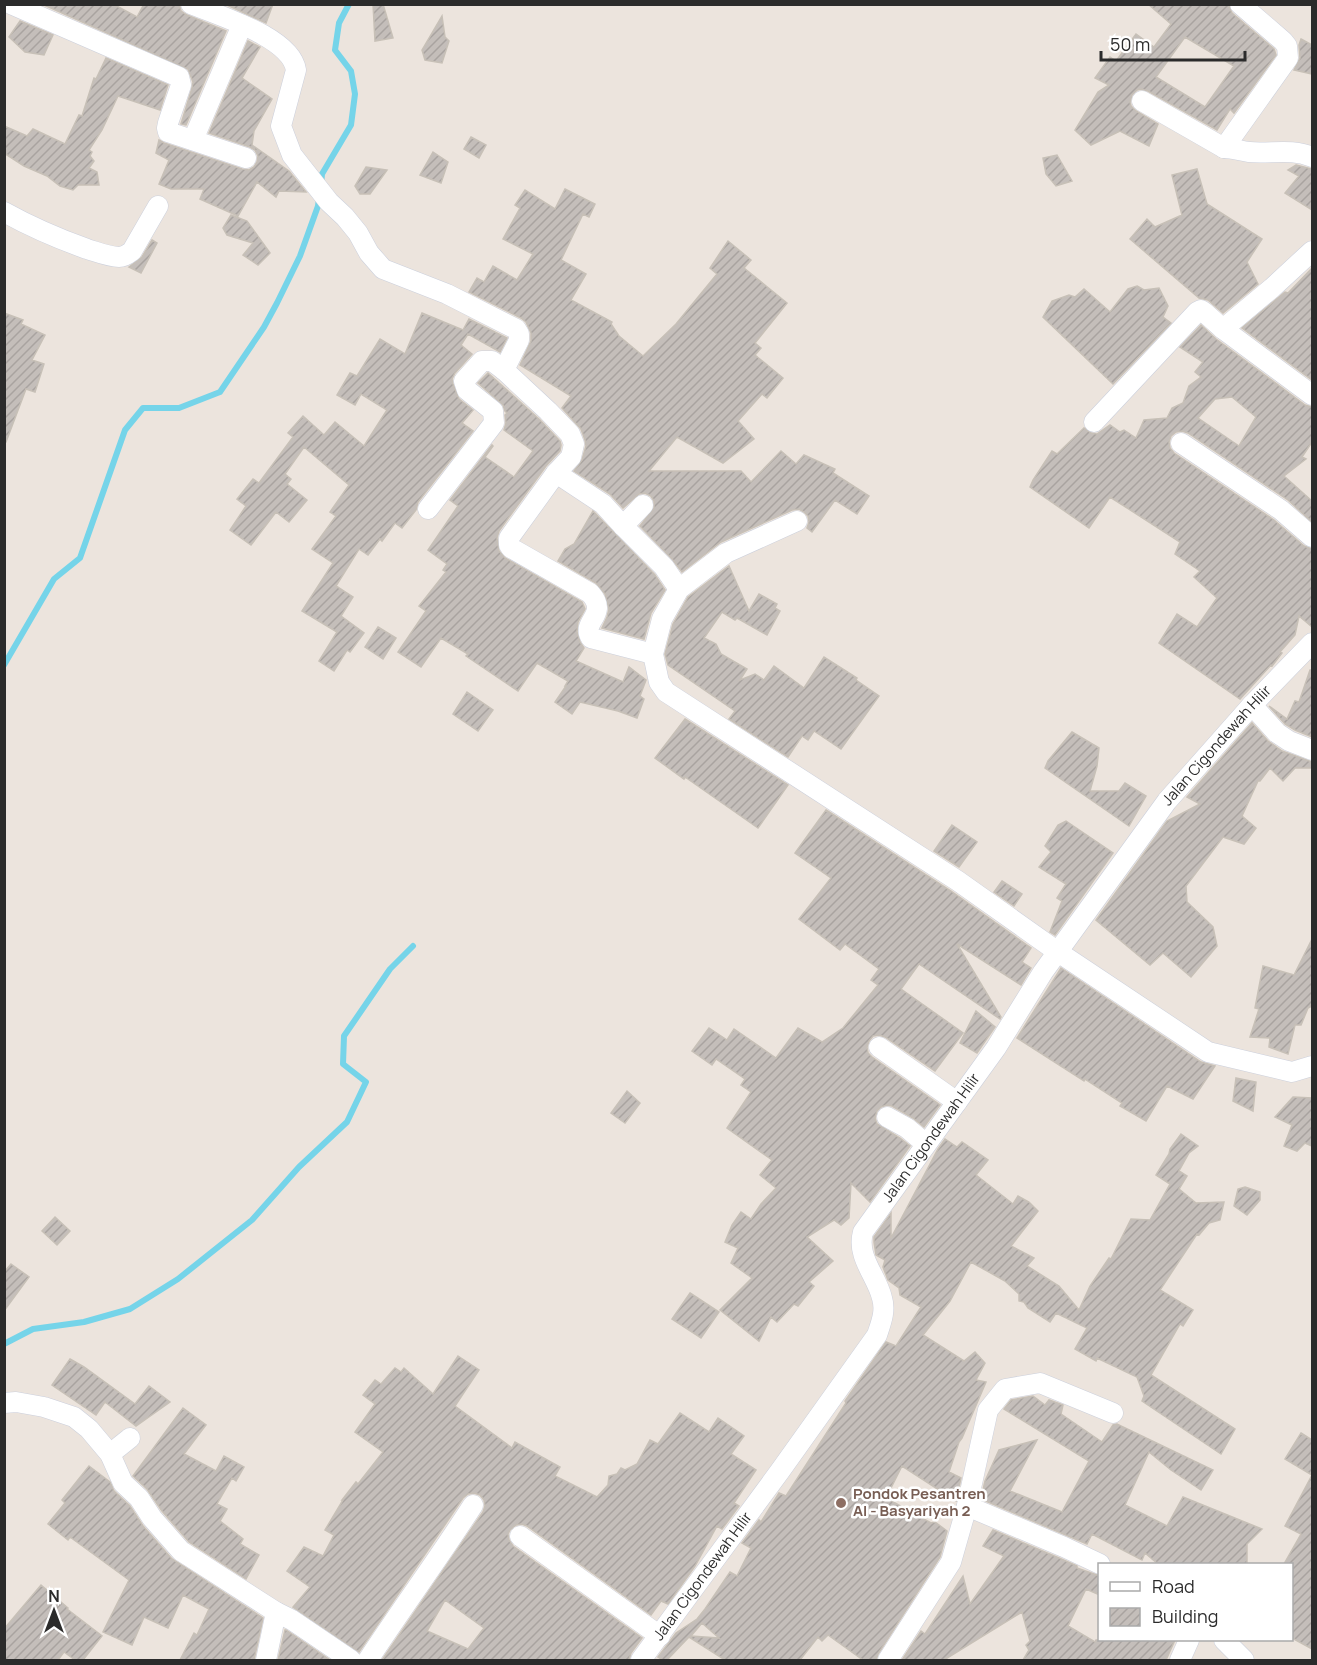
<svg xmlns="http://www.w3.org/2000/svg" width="1317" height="1665" viewBox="0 0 1317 1665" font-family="Manrope,sans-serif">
<defs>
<pattern id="building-hatch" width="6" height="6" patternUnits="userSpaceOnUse" patternTransform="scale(1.5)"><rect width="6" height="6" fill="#c4beba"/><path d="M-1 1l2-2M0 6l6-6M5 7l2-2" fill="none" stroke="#a9a3a0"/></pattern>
</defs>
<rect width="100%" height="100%" fill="#ece4dd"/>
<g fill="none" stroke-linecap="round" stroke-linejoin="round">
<!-- stream -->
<path stroke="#75d4e9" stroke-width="6" d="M321 185 322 174 351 125 355 94 351 71 335 50 339 23 349 4
M4 665 54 579 80 558 125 430 143 408H179L220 392 264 327 277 303 300 256 318 206 319 198
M4 1344 33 1329 84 1322 130 1309 178 1279 252 1220 299 1167 347 1122 366 1082 343 1064 344 1036 390 969 413 946"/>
</g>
<!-- building -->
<path fill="url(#building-hatch)" stroke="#c7c0b7" stroke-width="1.5" fill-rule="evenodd" d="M42 4H113L137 17 144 4H179L181 11 187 15 226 31 186 125 181 124 192 88 193 82 188 69Z
M225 4H273L266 23Z
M373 4H383L393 38 375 41Z
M1148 4H1228L1232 13 1274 49 1276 55 1234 113 1230 109 1217 130 1148 91 1141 89 1137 90 1132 95 1130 102 1131 106 1136 111 1158 124 1149 146 1120 131 1091 145 1075 130 1098 92 1109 85 1095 78 1110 57 1116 61 1136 34 1154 47 1171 24ZM1185 37 1234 66 1205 107 1156 77Z
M442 16 445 37 449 41 442 63 425 60 422 50Z
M20 21 53 35 44 55 25 52 9 37Z
M1301 39 1312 45V74L1294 70 1300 58 1299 45Z
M248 41 260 47 242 78 272 99 254 131 252 145 289 171 306 192 279 191 276 197 257 182 238 216 200 199 204 189H171L159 184 169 160 156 153 159 140 164 143 242 169 249 170 254 167 257 162 258 156 255 150 250 147 209 133Z
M106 58 168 85 160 110 118 96 102 130 89 150 92 152 90 156 94 161 89 168 97 172 99 185H78L73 190 60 186 47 176 24 166 4 153V126L27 136 33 129 65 144 79 115 82 116 94 78 96 79Z
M471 137 486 145 479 158 464 149Z
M433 152 448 162 441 183 420 175Z
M1057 155 1072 181 1056 186 1046 174 1043 158Z
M1296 165 1312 169V210L1285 193 1299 176 1288 170Z
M366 167 387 170 370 194H360L355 186Z
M1197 169 1207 204 1262 239 1247 262 1258 284 1223 313 1208 300 1199 298 1130 239 1147 219 1155 227 1182 215 1172 175Z
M565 189 595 204 589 217 583 214 561 260 586 274 571 300 612 322 611 324 619 336 643 356 676 324 717 274 710 268 728 241 751 260 744 268 787 303 755 343 761 348 755 355 783 378 767 398 762 394 738 421 754 439 723 463 677 437 649 471H741L751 482 781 451 796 464 804 455 835 469 833 473 869 496 857 514 835 500 812 532 807 528 809 522 808 516 804 512 799 509 792 510 721 542 682 572 672 559 640 526 654 508V501L651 496 645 493 639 494 623 508 610 494 574 471 582 460 586 446 585 440 581 429 562 408 571 396 520 365 531 341V333L526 322 521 318 469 292 477 278 484 282 493 266 517 280 533 254 503 239 520 208 515 205 525 190 555 209Z
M231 215 247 221 270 253 258 265 243 255 253 243 227 235 223 228Z
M152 240 157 243 141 273 129 267 142 257Z
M1312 268V380L1242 328 1285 292 1288 293Z
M1137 286 1144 290 1159 288 1168 306 1163 317 1171 323 1113 384 1043 317 1052 301 1069 295 1075 297 1084 289 1110 312 1128 289Z
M4 313 23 320 21 324 45 335 32 360 44 364 35 392 26 389 6 442H4Z
M422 313 463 330 469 319 507 338 500 352 468 334 461 345 472 354 455 373 452 379 453 384 459 399 473 410 462 423 473 431 418 502 416 510 402 528 395 523 382 541 380 539 368 555 359 549 336 586 353 597 341 616 364 633 350 652 347 650 334 671 319 661 337 632 302 611 333 563 312 549 336 516 330 512 349 485 304 447 285 474 291 479 287 484 307 500 289 522 276 512 251 545 230 530 246 506 237 499 253 479 259 483 293 437 288 433 303 416 324 435 335 422 364 446 387 410 361 394 355 405 337 395 350 373 357 376 380 339 405 354Z
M1201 325 1216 339 1305 405 1312 407V442L1302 457 1306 459 1284 476 1312 501V522L1288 500 1188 433 1182 431 1176 432 1171 436 1169 442 1170 448 1174 453 1274 520 1304 546 1312 549V627L1299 616 1295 635 1280 652 1282 653 1272 666 1271 665 1240 699 1159 643 1177 614 1197 627 1217 598 1194 577 1200 571 1175 554 1180 542 1110 497 1089 528 1030 487 1033 480 1052 451 1057 454 1084 428 1091 433 1097 434 1110 425 1120 432 1124 430 1136 438 1144 420 1167 418 1172 408 1183 403 1189 386 1201 377 1195 372 1203 362 1180 347ZM1232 397 1256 417 1239 446 1198 418 1215 399Z
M488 373 540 420 560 441 561 445 560 451 546 466 499 531 497 538 499 551 505 558 582 602 585 609 578 622 577 632 580 642 584 648 576 661 623 682 629 667 646 680 640 696 644 699 637 718 618 711 580 702 572 714 555 702 566 686H565L568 681 537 663 518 691 466 656 468 654 441 638 421 667 398 652 426 611 419 606 446 572 443 570 447 564 428 550 458 506 450 500 492 445 493 446 485 457 514 477 533 451 504 430 506 423 505 415 507 413 505 411 503 405 478 383Z
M593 511 655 575 665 590 651 613 644 639 602 628 607 617 609 609 605 594 596 583 558 561 565 549 574 544Z
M729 566 749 611 759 594 777 604 775 608 780 611 767 635 737 618 735 620 722 612 704 638 716 644 721 654 747 669 740 680 755 674 764 680 774 666 804 688 824 657 857 678 856 680 879 696 841 749 814 731 808 740 802 736 788 757 729 719 735 711 668 665 665 654 673 624 688 597Z
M378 627 396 638 383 659 365 647Z
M1310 670H1312V737L1295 730 1285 724 1269 706 1287 719 1295 701 1299 702Z
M467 692 493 710 478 731 453 714Z
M685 719 788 785 758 828 685 777 684 779 655 758Z
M1252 723 1268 741 1282 751 1312 762V768H1295L1283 781 1270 768 1260 781H1258L1242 816 1256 828 1244 844 1223 837 1186 886 1187 902 1213 927 1217 946 1191 977 1163 953 1150 965 1096 920 1167 821 1200 804 1187 797Z
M1072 732 1099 748 1097 766 1090 791H1119L1125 783 1146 796 1129 826 1045 768 1048 761Z
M826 810 951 891 1031 948 1022 962 1031 968 1021 985 957 944 1001 1017 1000 1019 919 964 901 989 963 1033 935 1071 885 1037 879 1035 873 1036 869 1041 867 1047 868 1053 872 1057 940 1105 924 1127 913 1118 892 1106 887 1105 881 1107 877 1111 875 1118 877 1124 900 1138 910 1146 870 1202 851 1183 849 1218 841 1225 834 1220 807 1237 833 1261 809 1282 814 1286 798 1306 794 1304 777 1322 771 1317 759 1341 720 1310 752 1278 731 1263 738 1248 725 1242 732 1225 741 1212 751 1219 761 1204 776 1188 760 1175 772 1160 727 1128 751 1092 741 1085 745 1079 716 1059 712 1065 692 1051 709 1028 727 1040 734 1029 776 1058 798 1028 822 1042 843 1028 878 985 871 980 879 969 845 944 840 950 799 919 831 878 795 853Z
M1066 821 1113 853 1055 935 1050 932 1062 901 1057 898 1066 884 1039 867 1051 852 1045 846 1058 825Z
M952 825 977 842 959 867 934 851Z
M1002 881 1022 894 1014 906 994 892Z
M1312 939V1006L1308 1008 1301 1025H1295L1288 1054 1269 1047 1270 1038 1250 1037 1259 1009 1255 1008 1263 966 1294 975Z
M1061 968 1201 1062 1215 1066 1193 1099 1167 1086 1146 1121 1120 1106 1122 1103 1085 1079 1084 1081 1017 1038Z
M976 1011 995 1027 977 1053 960 1043Z
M1236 1078 1256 1082 1253 1111 1233 1101Z
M627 1091 640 1103 625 1123 611 1113Z
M1293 1097 1312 1098V1146L1305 1143 1297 1151 1284 1146 1292 1125 1275 1117Z
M1181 1134 1198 1146 1189 1153 1179 1171 1187 1176 1179 1189 1196 1203 1224 1202 1220 1220 1209 1223 1199 1235 1197 1234 1160 1290 1193 1310 1183 1326 1180 1324 1151 1375 1235 1429 1221 1454 1142 1401 1144 1396 1137 1377 1097 1358 1096 1361 1075 1349 1087 1328 1056 1313 1050 1322 1028 1308 1024 1302 1019 1301V1294L1005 1281 971 1262 950 1301 923 1335 964 1361 975 1352 985 1363 976 1380 986 1382 962 1438 959 1442 949 1472 961 1478 956 1501 902 1466 886 1498 931 1523 935 1522 947 1531 940 1557 878 1654 876 1660H863L828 1635 822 1641 818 1637 800 1660H725L689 1637 667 1660H663L658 1657 676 1633 697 1619 705 1609 730 1572 737 1576 751 1548 742 1543 759 1520 761 1522 779 1493 786 1496 846 1403 845 1401 886 1342 896 1346 921 1307 900 1295 899 1288 888 1280 883 1267 885 1260 876 1255 874 1242V1237L891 1213V1238L938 1149 945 1139 957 1147 962 1142 988 1160 976 1175 1013 1204 1018 1196 1029 1202 1038 1211 1011 1246 1034 1258 1027 1266 1059 1286 1079 1310 1090 1286 1109 1258 1111 1259 1131 1219 1150 1220 1170 1184 1156 1175 1169 1154 1170 1149ZM702 1623 719 1638 691 1636Z
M1245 1187 1260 1192V1200L1247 1215 1234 1206 1238 1189Z
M55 1217 70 1231 57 1245 42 1231Z
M11 1264 29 1277 4 1311V1272Z
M690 1293 719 1312 701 1338 672 1319Z
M458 1356 479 1370 455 1406 512 1448 515 1442 560 1467 555 1476 597 1497 608 1485 609 1476 617 1474 621 1468 625 1470 637 1464 650 1440 658 1444 680 1413 709 1432 718 1418 744 1436 731 1454 756 1470 734 1503 739 1506 722 1529 717 1526 695 1566 668 1604 661 1601 651 1615 527 1526 522 1524 516 1525 510 1530 508 1534 509 1540 513 1546 642 1638 631 1653 629 1660H382L483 1512 485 1506 484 1500 480 1495 474 1493 468 1494 463 1498 359 1652 293 1607 310 1587 287 1571 304 1547 323 1556 334 1535 325 1530 343 1500H342L356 1482 358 1484 383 1452 355 1432 375 1404 363 1395 375 1380 381 1384 395 1368 401 1372 404 1368 433 1394ZM445 1600 484 1628 468 1649 427 1631Z
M70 1359 84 1367 135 1404 149 1386 170 1402 136 1426 105 1402 96 1415 52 1385Z
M1033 1396 1045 1405 1049 1400 1063 1405 1061 1414 1102 1442 1113 1425 1117 1424 1213 1470 1201 1490 1171 1470 1149 1452 1125 1505 1167 1526 1183 1497 1262 1529 1247 1544V1564H1158L1145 1553 1142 1560 1092 1534 1087 1544 981 1499 985 1481 999 1450 1037 1440 1010 1491 1062 1512 1089 1461 1004 1409 1011 1400Z
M183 1408 206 1425 184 1454 216 1471 224 1456 244 1467 236 1481 232 1478 217 1504 227 1509 220 1521 243 1539 240 1544 259 1555 246 1579 189 1542 162 1511 147 1489 133 1476Z
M1301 1433 1312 1440V1649L1292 1638V1564H1284L1301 1534 1285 1526 1312 1475 1285 1459Z
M89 1466 110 1482 114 1491 130 1506 143 1526 172 1559 263 1618 254 1660H180L194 1633 197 1635 209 1609 183 1595 168 1628 144 1617 132 1645 103 1632 129 1580 70 1537 68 1540 48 1524 65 1503 62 1500Z
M993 1530 1059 1558 1077 1566V1568L1100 1576V1595L1086 1589 1068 1626 1095 1642 1096 1640H1175L1166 1660H1023L1029 1650 1026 1645 1030 1641 1022 1612 944 1660H902L921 1631 925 1634 963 1576 970 1604 1004 1556 983 1546Z
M41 1585 68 1608 67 1609 102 1636 83 1660H75L64 1652 58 1660H4V1629Z
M285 1630H286L330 1660H278Z"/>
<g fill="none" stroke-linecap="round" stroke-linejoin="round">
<defs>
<g id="minor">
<path d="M11 4 179 77 181 85 168 123 167 128 168 132 246 158"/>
<path d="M191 4C219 16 291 37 296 70L281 126 292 155 329 202 345 217 358 233 369 253 383 269 447 294 516 329 519 334V340L504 370 548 411 570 434 574 444 571 457 556 473 509 538V545L511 548 590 593C610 615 580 621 591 638L653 654"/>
<path d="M1142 101 1224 148C1233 148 1240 151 1249 152 1271 154 1292 148 1312 157"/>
<path d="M193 140 242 25"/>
<path d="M1224 148 1288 58 1287 46 1283 41 1240 4"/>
<path d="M4 212C31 227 59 239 87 249 97 252 109 257 119 257 125 257 128 254 132 251L158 206"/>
<path d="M1223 329 1272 288 1312 251"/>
<path d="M1094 422 1197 312 1201 310 1204 312 1223 329 1312 395"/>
<path d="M1181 443 1281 510 1312 537"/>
<path d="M556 473 603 504 623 526 664 567 679 589"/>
<path d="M428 509 494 423 493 411 467 390 464 381 482 361H492L504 370"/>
<path d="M797 521 726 553 679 589 662 619 653 654 659 682 666 692 958 881 1058 952 1208 1052 1292 1072 1312 1066"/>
<path d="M623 526 643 505"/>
<path d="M1252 705 1277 733 1289 741 1312 750"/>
<path d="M879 1047 957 1102"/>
<path d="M887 1117 907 1128 926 1144"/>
<path d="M4 1403 16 1402 44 1407 74 1417 89 1429 110 1454 123 1483 139 1498 152 1518 181 1551 276 1612 292 1620 351 1660"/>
<path d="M110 1454 130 1438"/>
<path d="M967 1506 1064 1547 1100 1564"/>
<path d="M520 1536 660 1636"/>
<path d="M1224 1640 1244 1660"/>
<path d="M266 1660 276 1612"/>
<path d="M368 1660C402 1608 439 1558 473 1505"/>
<path id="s1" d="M641 1660 780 1471 877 1335C881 1323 886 1311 882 1298 877 1276 856 1257 863 1232L996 1048 1043 972 1167 801 1252 705 1312 643"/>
<path d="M888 1660 951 1562 967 1506 988 1410 1005 1389 1040 1383 1113 1413"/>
<path d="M1180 1660 1189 1640"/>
</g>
</defs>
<!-- minor casing -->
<use href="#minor" stroke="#ccd0dc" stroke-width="21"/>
<!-- minor -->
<use href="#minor" stroke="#fff" stroke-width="20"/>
</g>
<!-- markers -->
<circle fill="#8d6e63" stroke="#fff" stroke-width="2" cx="841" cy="1503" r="6"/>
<g text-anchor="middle" stroke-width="5" stroke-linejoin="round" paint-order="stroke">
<!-- street labels -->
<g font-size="15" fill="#2b2b2b" stroke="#fff">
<text dy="5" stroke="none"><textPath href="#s1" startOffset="1112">Jalan Cigondewah Hilir</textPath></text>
<text dy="5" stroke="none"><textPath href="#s1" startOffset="626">Jalan Cigondewah Hilir</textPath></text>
<text dy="5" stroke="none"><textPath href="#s1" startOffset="104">Jalan Cigondewah Hilir</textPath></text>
</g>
<!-- education labels -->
<g font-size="15" font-weight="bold" fill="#785e54" stroke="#fff" text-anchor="start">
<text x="853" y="1499">Pondok Pesantren<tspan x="853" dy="17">Al - Basyariyah 2</tspan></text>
</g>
</g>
<!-- border -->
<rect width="1317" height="1665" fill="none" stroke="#2b2b2b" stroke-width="12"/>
<!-- legend -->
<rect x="1098" y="1563" width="195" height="78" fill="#ffffff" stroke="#aaaaaa" stroke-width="1.5"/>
<rect x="1110" y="1582" width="30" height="9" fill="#ffffff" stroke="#aaaaaa" stroke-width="1.5"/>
<text x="1152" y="1593" font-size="18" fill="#2b2b2b">Road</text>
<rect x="1110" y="1608" width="30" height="18" fill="url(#building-hatch)" stroke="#aaaaaa" stroke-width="1.5"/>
<text x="1152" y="1623" font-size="18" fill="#2b2b2b">Building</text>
<!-- north arrow -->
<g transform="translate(54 1611)" stroke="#ffffff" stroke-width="4.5" paint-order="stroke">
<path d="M0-4.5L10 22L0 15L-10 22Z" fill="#2b2b2b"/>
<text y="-9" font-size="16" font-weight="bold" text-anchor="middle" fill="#2b2b2b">N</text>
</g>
<!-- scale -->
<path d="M1101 51v9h144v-9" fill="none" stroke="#2b2b2b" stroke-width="3"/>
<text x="1110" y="51" font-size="18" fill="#2b2b2b" stroke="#ffffff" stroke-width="4.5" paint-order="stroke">50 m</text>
</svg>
